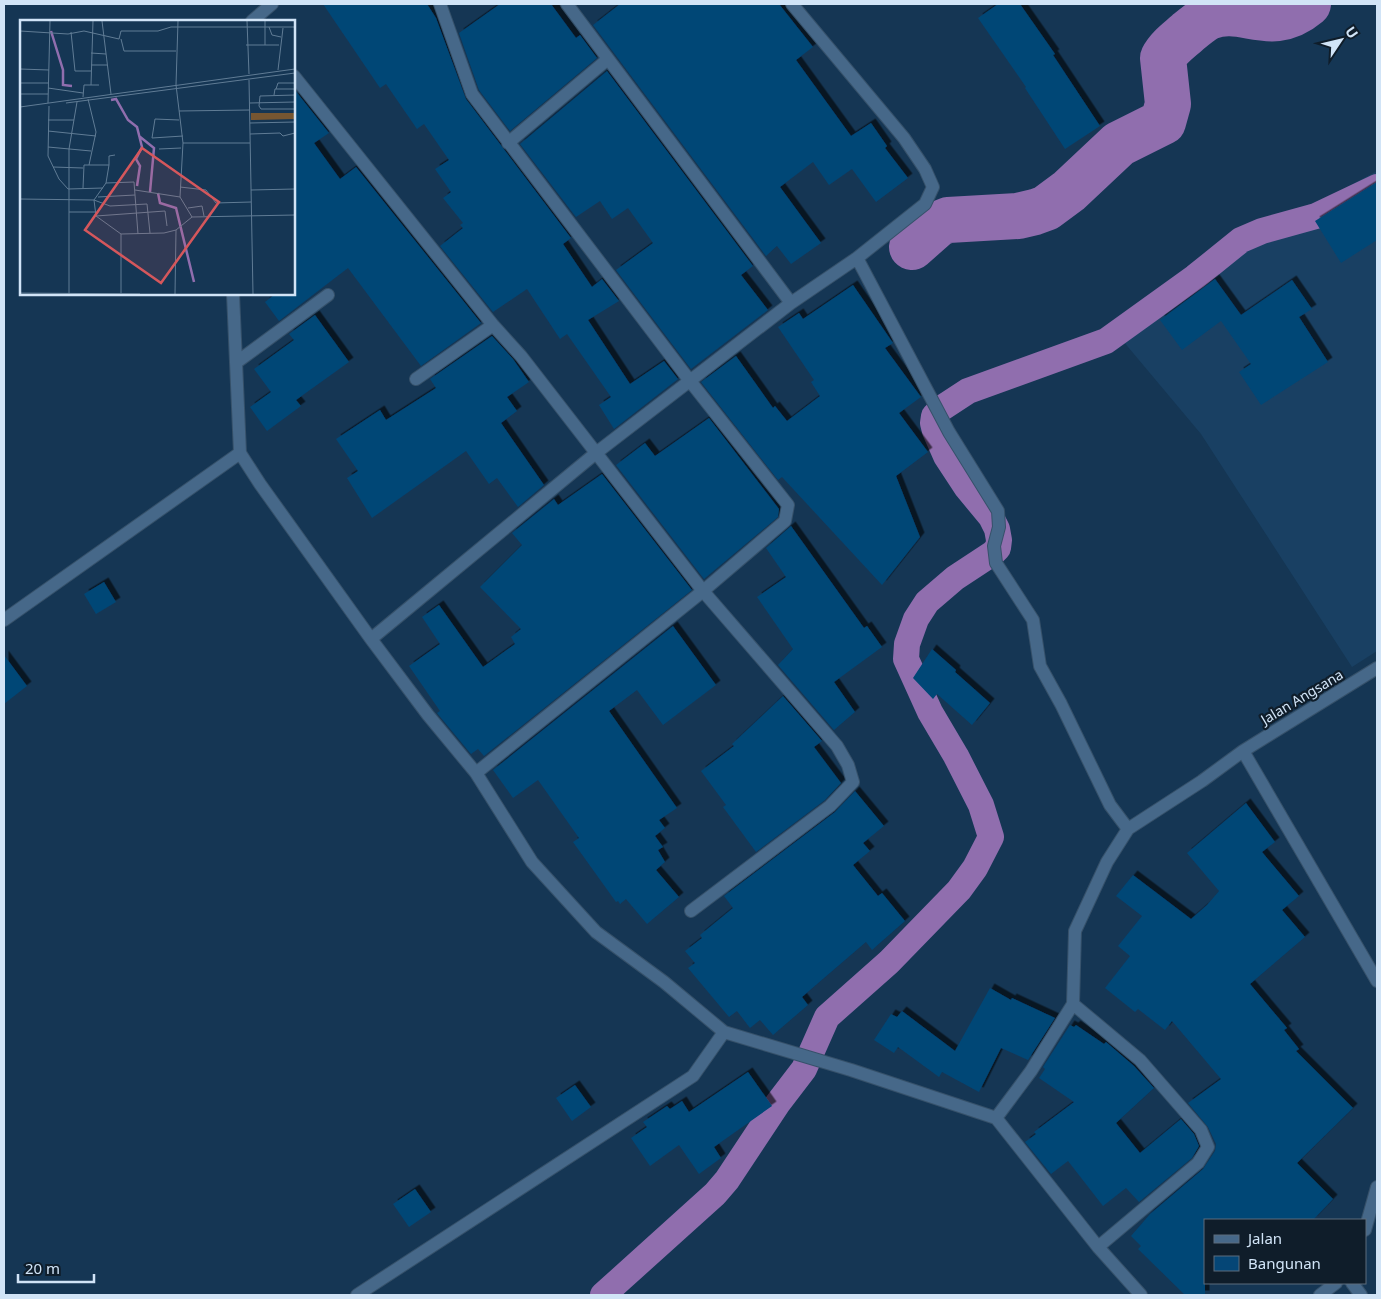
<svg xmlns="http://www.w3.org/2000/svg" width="1381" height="1299" viewBox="0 0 1381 1299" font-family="'Noto Sans',sans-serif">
<defs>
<filter id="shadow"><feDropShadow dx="4.5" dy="-4.5" stdDeviation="0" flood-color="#0009"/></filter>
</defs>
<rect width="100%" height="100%" fill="#153654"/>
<!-- built -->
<path fill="#194063" d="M1377 171V651L1352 667 1201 434 1118 335 1286 220Z"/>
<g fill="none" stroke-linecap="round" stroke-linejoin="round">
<!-- canal -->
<path stroke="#906eae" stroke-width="26" d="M603 1295 715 1194 727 1180 778 1103 804 1069 827 1017 889 962 959 890 975 868 991 837 981 805 956 756 930 712 906 659 907 644 916 619 927 602 955 578 993 553 998 548 999 540 997 529 991 517 967 488 946 456 935 431 933 423 934 416 942 408 968 391 1106 341 1195 277 1241 240 1262 231 1316 216 1377 187"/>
<!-- river -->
<path stroke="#906eae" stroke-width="46" d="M912 247 938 224 948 220 1018 216 1035 212 1046 208 1069 191 1119 144 1163 122 1168 104 1163 58C1168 48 1178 41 1187 33 1193 28 1201 21 1209 17 1244 3 1270 36 1308 4"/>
</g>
<!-- building -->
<path fill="#054676" filter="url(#shadow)" d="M323 4H427L436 18 466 99 571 238 563 244 592 287 602 279 619 301 588 320 630 384 664 361 678 379 614 429 599 405 611 397 567 334 560 339 527 289 493 312 440 246 463 228 460 225 463 223 443 198 451 192 435 169 449 160 424 124 417 129 386 84 380 88Z
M500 4H551L576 38 580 35 597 58 510 131 479 90 459 33Z
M620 4H779L813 47 796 60 851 136 871 123 887 146 885 148 908 178 876 202 852 169 829 185 813 162 780 187 821 243 791 264 777 246 766 256 593 25Z
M998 4H1020L1055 54 1053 55 1100 126 1065 149 1025 88 1026 87 978 18Z
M607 71 753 266 741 275 768 310 691 369 616 270 653 243 628 208 612 219 600 201 576 217 520 144Z
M294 89 329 133 314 143 340 179 356 167 481 323 421 366 348 268 279 321 265 302 275 294H294Z
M1377 182V240L1341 263 1315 221Z
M1215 279 1241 315 1292 280 1312 309 1299 317 1328 362 1261 405 1239 372 1251 364 1221 321 1182 350 1160 320Z
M853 285 893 343 885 348 921 397 899 413 928 452 896 476 920 537 882 585 782 477 778 480 701 382 736 356 773 408 775 406 787 421 820 396 811 382 814 380 778 327 799 313 803 319Z
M315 315 349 362 296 400 301 406 267 431 250 407 271 392 254 369 294 340 289 334Z
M492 336 513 359 529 382 507 397 517 411 501 423 544 485 518 507 497 478 489 484 466 451 372 518 347 478 358 471 336 439 380 410 386 420 436 388 430 379Z
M709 418 779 509 778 517 704 579 616 465 645 443 655 456Z
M602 474 692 590 484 756 478 749 471 754 437 713 440 711 409 666 440 644 422 617 439 605 483 667 515 644 511 637 521 629 480 587 522 545 512 533 554 499 558 505Z
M791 526 864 628 867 626 882 647 834 682 855 712 834 730 778 665 793 649 757 597 786 577 766 548Z
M104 582 116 602 96 614 84 594Z
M673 626 716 685 663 725 637 690 609 711 677 808 659 820 665 828 655 836 663 847 658 850 665 862 656 870 679 897 647 924 626 899 620 904 618 901 616 902 573 842 579 838 538 780 513 798 493 770Z
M932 649 956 670 955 672 990 703 972 725 937 694 933 699 913 678Z
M4 655 27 686 4 704Z
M783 696 822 741 814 747 841 783 825 800 756 852 723 807 726 805 701 771 734 746 732 744Z
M855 791 884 826 863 843 870 851 853 865 878 896 882 893 905 921 872 950 866 942 802 997 808 1005 773 1035 760 1020 750 1028 737 1011 729 1017 688 968 695 963 685 951 702 938 700 935 733 908 724 896 835 812Z
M1246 803 1275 842 1262 852 1299 896 1282 910 1305 937 1250 984 1287 1028 1284 1030 1299 1049 1296 1051 1353 1108 1297 1163 1333 1199 1313 1220H1205V1295H1185L1138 1249 1141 1246 1131 1236 1150 1214 1203 1169 1215 1151 1216 1144 1208 1127 1188 1103 1221 1079 1172 1021 1165 1030 1138 1009 1135 1012 1105 988 1130 956 1118 946 1142 916 1116 896 1133 875 1191 919 1207 905 1219 891 1187 853Z
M990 988 1011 1000 1012 998 1055 1018 1028 1060 1001 1048 979 1092 942 1072 939 1077 898 1047 894 1053 874 1040 891 1014 897 1017 902 1011 955 1051Z
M1070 1025 1074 1027 1076 1025 1104 1044 1106 1042 1134 1066 1154 1088 1116 1123 1140 1153 1181 1119 1194 1134 1199 1146 1192 1158 1139 1202 1126 1188 1103 1206 1068 1161 1051 1174 1025 1142 1036 1134 1034 1132 1074 1102 1039 1078 1045 1069 1043 1067Z
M748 1072 772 1106 714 1147 721 1158 699 1174 679 1145 650 1166 631 1138 647 1127 643 1122 667 1106 670 1109 682 1101 689 1112Z
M575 1085 591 1107 572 1121 556 1098Z
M415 1189 431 1212 409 1227 393 1204Z"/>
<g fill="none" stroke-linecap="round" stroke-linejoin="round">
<defs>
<path id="minor" d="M440 4 472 94 690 381 788 505 785 521 703 591 476 773
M567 4 791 303
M252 21 272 4
M294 76 493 325 521 356 703 591 837 746 848 765 853 782 830 806 691 911
M508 143 608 59
M857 258 949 432 998 511 999 527 994 546 996 563 1033 620 1040 666 1061 704 1110 805 1128 829
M233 294 240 453 260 484 371 639 428 715 476 773 532 862 596 932 664 982 724 1032 851 1070 996 1118 1098 1247 1141 1295
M237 362 328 295
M416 379 493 325
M4 620 240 453
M371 639 596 453 791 303 857 258 925 204 933 187 925 169 904 138 792 4
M1243 751 1377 981
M1073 1004 1140 1060 1201 1130 1208 1147 1198 1163 1098 1247
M996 1118 1031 1071 1073 1004 1075 931 1107 862 1128 829 1202 781 1243 751 1377 668
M1365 1230 1377 1187
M1352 1283 1361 1295
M357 1295 693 1076 724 1032
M1320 1295 1336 1283"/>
</defs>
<!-- minor casing -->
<use href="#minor" stroke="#36516a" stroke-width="14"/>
<!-- minor -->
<use href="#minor" stroke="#466889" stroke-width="12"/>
</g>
<g text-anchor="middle" stroke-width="4.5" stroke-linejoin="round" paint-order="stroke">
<!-- street labels -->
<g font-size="14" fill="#d1e4f7" stroke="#0f1d2a">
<text transform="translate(1302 697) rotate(-31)" y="5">Jalan Angsana</text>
</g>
</g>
<!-- overview -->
<g transform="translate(20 20)">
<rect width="275" height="275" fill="#153654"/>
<path d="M231 93H275V99L231 100Z" fill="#765631"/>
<path fill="none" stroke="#906eae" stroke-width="2.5" d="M31 11 43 50V65L52 66M91 80 96 79 108 100 117 107 122 127 116 139 120 146 117 166M119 116 134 128 130 172M138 173 140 183 156 188 174 262"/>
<path fill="none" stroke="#607c95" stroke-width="1" d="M82 1 91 74M158 1 156 65 163 123 160 177 172 197M227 1 229 54M245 1V25M249 7 252 15 261 17M0 11 48 14 64 11 99 19 101 11H138L151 7H275M51 12 55 51H71M101 19 104 31H156M226 25H259M71 33 86 34M71 45H87M0 49 29 50M258 50 263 8M229 60 233 274M0 63H29M71 65 73 1M28 68 63 73M256 69 258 63H275M0 74H28M254 75 255 69H275M275 75 240 76 239 86 241 89H275M63 77 64 65H79M68 79 76 112 69 145M28 83 30 1M46 83 275 53M230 83 275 82M29 86 28 136 39 159 48 169 83 168M0 87 275 49M159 91 230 90M28 100H54M159 100 135 99 132 118 163 116M230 103 275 102M28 111 76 116M230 114 260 113 263 116 275 113M163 123H230M28 127 71 131M139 129 161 128M89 145 86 163 74 180 76 196 101 214 144 213 156 210 172 197 275 195M33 147 63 148M86 163 114 162 118 214M160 167 186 170 196 183 231 182M63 168 64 145H89V136L95 135M115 170 160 177M231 170 275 169M78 177 115 175M0 179 74 180 90 186 127 184 130 213M168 188 182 186 184 196M49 192H75M76 196 145 191 147 206M101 214V273M0 273 120 274M49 274V129L57 82M155 274 156 210"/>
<path fill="#d5575c" fill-opacity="0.15" stroke="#d5575c" stroke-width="2.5" d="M122 128 199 182 141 263 65 210Z"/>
<rect width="275" height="275" fill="none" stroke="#d1e4f7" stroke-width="2.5"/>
</g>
<!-- border -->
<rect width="1381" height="1299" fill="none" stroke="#d1e4f7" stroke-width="10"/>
<!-- legend -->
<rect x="1204" y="1219" width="162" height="65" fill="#0f1d2a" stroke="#5d6d7c"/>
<rect x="1214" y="1235" width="25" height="8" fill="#466889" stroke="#5d6d7c"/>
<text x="1248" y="1244" font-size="15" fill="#d1e4f7">Jalan</text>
<rect x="1214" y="1256" width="25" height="15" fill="#054676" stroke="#5d6d7c"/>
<text x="1248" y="1269" font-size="15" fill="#d1e4f7">Bangunan</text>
<!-- north arrow -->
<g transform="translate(1341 40) rotate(55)" stroke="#0f1d2a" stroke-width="4" paint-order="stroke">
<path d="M0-4L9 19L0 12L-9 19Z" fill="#d1e4f7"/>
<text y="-8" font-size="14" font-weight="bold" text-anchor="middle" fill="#d1e4f7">U</text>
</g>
<!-- scale -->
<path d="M18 1274v8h76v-8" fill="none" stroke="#d1e4f7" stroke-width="2.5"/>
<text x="25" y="1274" font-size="15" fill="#d1e4f7" stroke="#0f1d2a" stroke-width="4" paint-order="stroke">20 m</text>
</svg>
